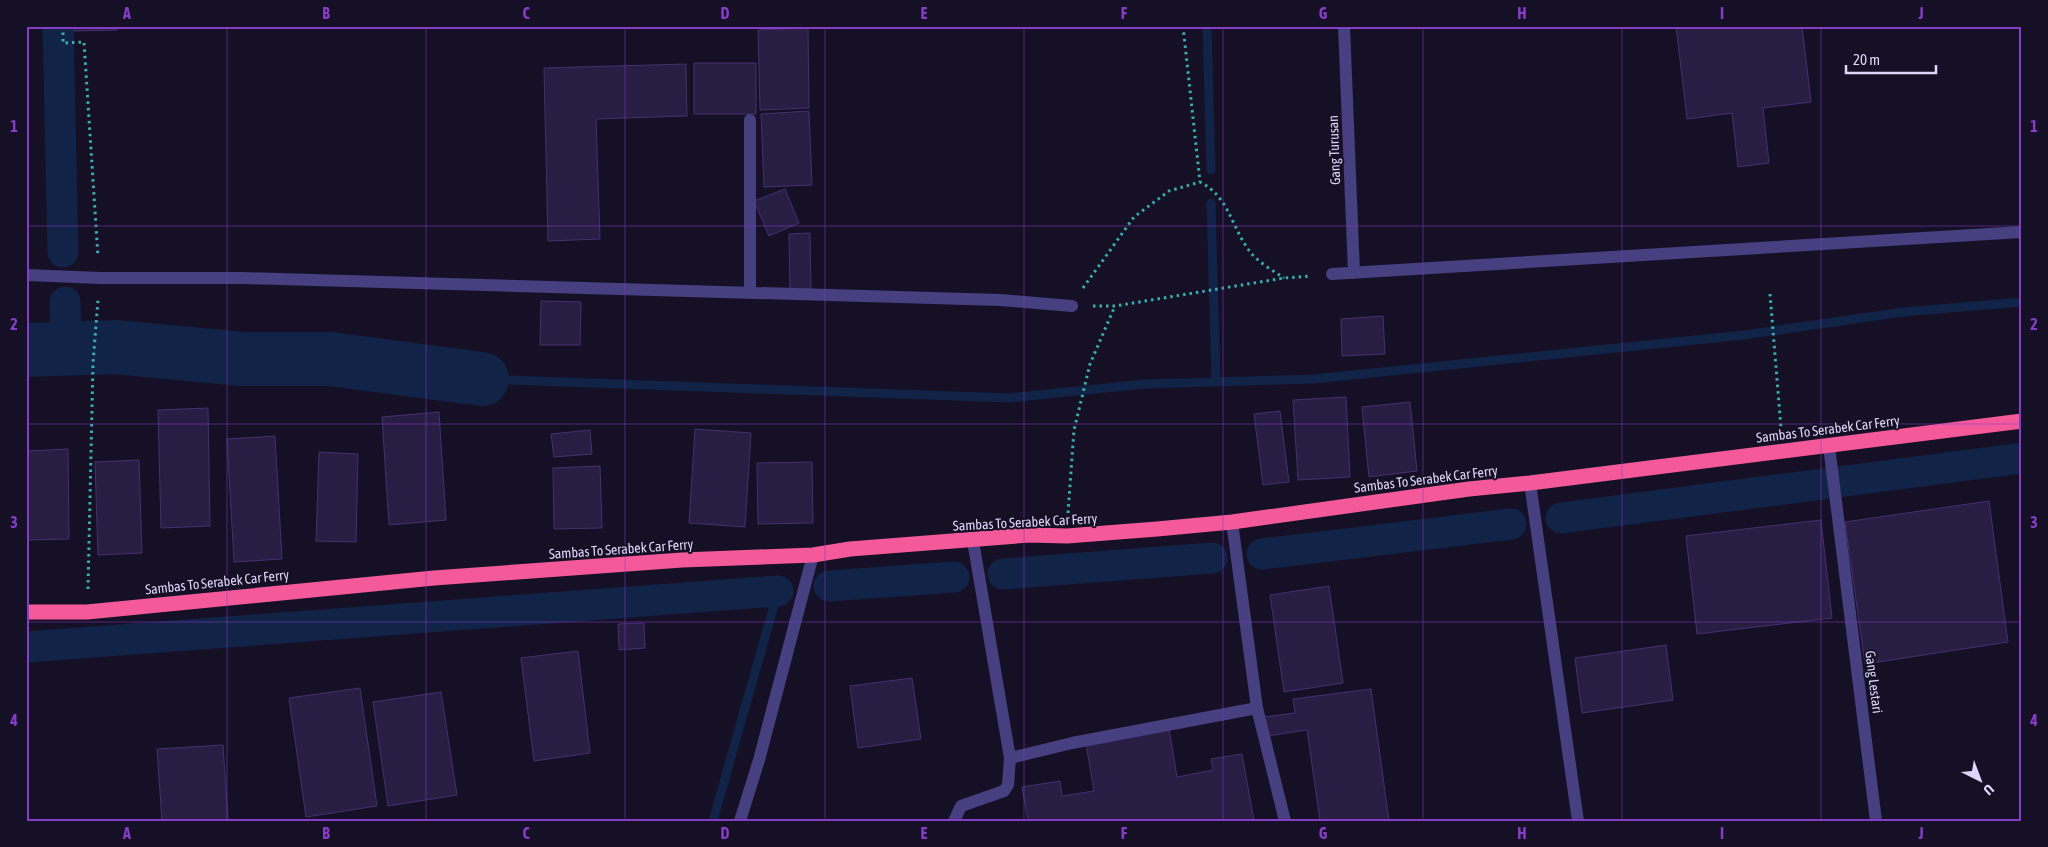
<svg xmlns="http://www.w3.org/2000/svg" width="2048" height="847" viewBox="0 0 2048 847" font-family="'Asap Condensed',sans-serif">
<rect width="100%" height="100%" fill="#151025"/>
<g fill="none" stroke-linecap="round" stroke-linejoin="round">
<!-- stream -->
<path stroke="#122348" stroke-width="9" d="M1207 26 1211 170
M1211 203 1216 382
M482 379 1009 398 1145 384 1313 379 1744 335 1903 312 2022 302
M713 821 778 591"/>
<!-- canal -->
<path stroke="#122348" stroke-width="31" d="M58 26 63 252
M65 302 66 349
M1561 518 2022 458
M1262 554 1511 524
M1003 574 1212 558
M829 586 954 577
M26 647 778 591"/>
<!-- river -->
<path stroke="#122348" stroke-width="54" d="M26 350 115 347 242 359H330L482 379"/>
</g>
<!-- building -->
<path fill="#281e44" stroke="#42316f" d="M74 26H117V30L74 31Z
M1676 26H1802L1811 102 1763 108 1769 163 1738 167 1732 113 1687 119Z
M808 28 809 108 760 110 758 30Z
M694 63H756V114H694Z
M686 64 687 116 596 119 600 239 548 241 544 68Z
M809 111 812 185 764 187 761 114Z
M785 189 799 223 769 236 754 201Z
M810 233 811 289 790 290 789 234Z
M541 301 581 302 580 345H540Z
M1383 316 1385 354 1342 356 1341 319Z
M1346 397 1350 477 1298 480 1293 400Z
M1410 402 1417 471 1369 477 1362 407Z
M208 408 210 526 161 528 158 410Z
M1280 411 1289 482 1263 485 1254 414Z
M439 412 446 520 389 525 382 417Z
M695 429 751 433 745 527 689 523Z
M590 430 592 454 554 457 551 434Z
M275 436 282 559 234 562 227 439Z
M68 449 69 539 26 540V451Z
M319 452 358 454 356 542 316 541Z
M139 460 142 553 98 555 95 462Z
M812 462 813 523 758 524 757 463Z
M600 466 602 528 554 529 553 468Z
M1989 501 2008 642 1865 664 1845 522Z
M1821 520 1832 618 1697 634 1686 536Z
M1329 586 1343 683 1284 692 1270 595Z
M644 623 645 648 619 650 618 624Z
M1666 645 1673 700 1582 713 1575 658Z
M578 651 590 753 534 761 521 658Z
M912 678 921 739 858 748 850 686Z
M360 688 377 806 306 817 289 698Z
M1371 689 1389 821H1320L1307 730 1267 736 1264 717 1295 713 1293 699Z
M441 692 457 795 388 806 373 702Z
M1169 729 1177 777 1213 770 1211 759 1242 754 1254 821H1028L1022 787 1060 781 1062 796 1094 791 1086 744Z
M223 745 228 821H162L157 749Z"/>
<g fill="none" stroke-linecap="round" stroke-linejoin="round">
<!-- path -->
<path stroke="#38afb0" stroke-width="3" stroke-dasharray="2.5 4" stroke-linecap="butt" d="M63 26V43L84 42 98 257
M1183 26 1200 182
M1083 288 1134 217 1169 191 1200 182C1228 196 1231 225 1248 249 1256 261 1272 270 1284 278
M1770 294 1781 428
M1093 306H1115L1284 278 1311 276
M1068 513 1074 430 1090 364 1115 306
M88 589 93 363 98 300"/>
<!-- lane -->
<path stroke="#463f80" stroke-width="12" d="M1232 522 1257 708 1285 821
M973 541 1010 758 1072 743 1257 708
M954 821 961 806 1004 791 1008 785 1010 758"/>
<!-- street -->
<path stroke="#463f80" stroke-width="12" d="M1344 26 1354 273
M750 120V293
M1332 274 2022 232
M26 275 100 278H242L1000 300 1072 306
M1829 446 1876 821
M1530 483 1578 821
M740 821 759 760 813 555"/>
<!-- highway -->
<path stroke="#f45a99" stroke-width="15" d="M26 612H87L434 578 682 560 813 555 850 549 1029 535 1067 536 1157 529 1232 522 1469 489 1530 483 2022 421"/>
</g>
<!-- grid -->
<path fill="none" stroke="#853dc5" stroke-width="1" stroke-opacity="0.55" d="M227 26V821M426 26V821M625 26V821M825 26V821M1024 26V821M1223 26V821M1423 26V821M1622 26V821M1821 26V821M26 226H2022M26 424H2022M26 622H2022"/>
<g text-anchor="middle" stroke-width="4" stroke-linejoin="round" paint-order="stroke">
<!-- street labels -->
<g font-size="14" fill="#ded7fc" stroke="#151025">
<text transform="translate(1334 150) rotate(-92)" y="5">Gang Turusan</text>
<text transform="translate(1828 429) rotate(-7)" y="5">Sambas To Serabek Car Ferry</text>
<text transform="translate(1426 479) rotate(-7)" y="5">Sambas To Serabek Car Ferry</text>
<text transform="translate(1025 522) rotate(-3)" y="5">Sambas To Serabek Car Ferry</text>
<text transform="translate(621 549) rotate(-4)" y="5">Sambas To Serabek Car Ferry</text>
<text transform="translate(217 582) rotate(-6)" y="5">Sambas To Serabek Car Ferry</text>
<text transform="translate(1874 682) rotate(83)" y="5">Gang Lestari</text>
</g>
</g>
<!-- border -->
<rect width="2048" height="847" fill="none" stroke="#151025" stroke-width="55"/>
<!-- north arrow -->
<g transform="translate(1980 780) rotate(138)" stroke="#151025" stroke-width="4" paint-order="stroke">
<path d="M0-4L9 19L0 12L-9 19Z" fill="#ded7fc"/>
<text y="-8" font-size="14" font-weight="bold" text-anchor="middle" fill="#ded7fc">U</text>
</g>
<!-- scale -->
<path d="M1846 65v8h90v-8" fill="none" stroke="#ded7fc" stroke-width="2.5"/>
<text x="1853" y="65" font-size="15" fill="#ded7fc" stroke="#151025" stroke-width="4" paint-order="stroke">20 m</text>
<rect x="28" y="28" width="1992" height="792" fill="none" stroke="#853dc5" stroke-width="2"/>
<g font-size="16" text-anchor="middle" font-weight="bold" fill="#853dc5">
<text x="127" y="19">A</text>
<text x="326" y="19">B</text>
<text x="526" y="19">C</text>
<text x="725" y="19">D</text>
<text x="924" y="19">E</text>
<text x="1124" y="19">F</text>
<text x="1323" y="19">G</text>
<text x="1522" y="19">H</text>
<text x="1722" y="19">I</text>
<text x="1921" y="19">J</text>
<text x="14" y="132">1</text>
<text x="2034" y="132">1</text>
<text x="14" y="330">2</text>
<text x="2034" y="330">2</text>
<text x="14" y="528">3</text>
<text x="2034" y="528">3</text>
<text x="14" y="726">4</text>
<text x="2034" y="726">4</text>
<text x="127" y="839">A</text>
<text x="326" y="839">B</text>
<text x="526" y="839">C</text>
<text x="725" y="839">D</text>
<text x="924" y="839">E</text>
<text x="1124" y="839">F</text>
<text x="1323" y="839">G</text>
<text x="1522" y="839">H</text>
<text x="1722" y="839">I</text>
<text x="1921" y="839">J</text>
</g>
</svg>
